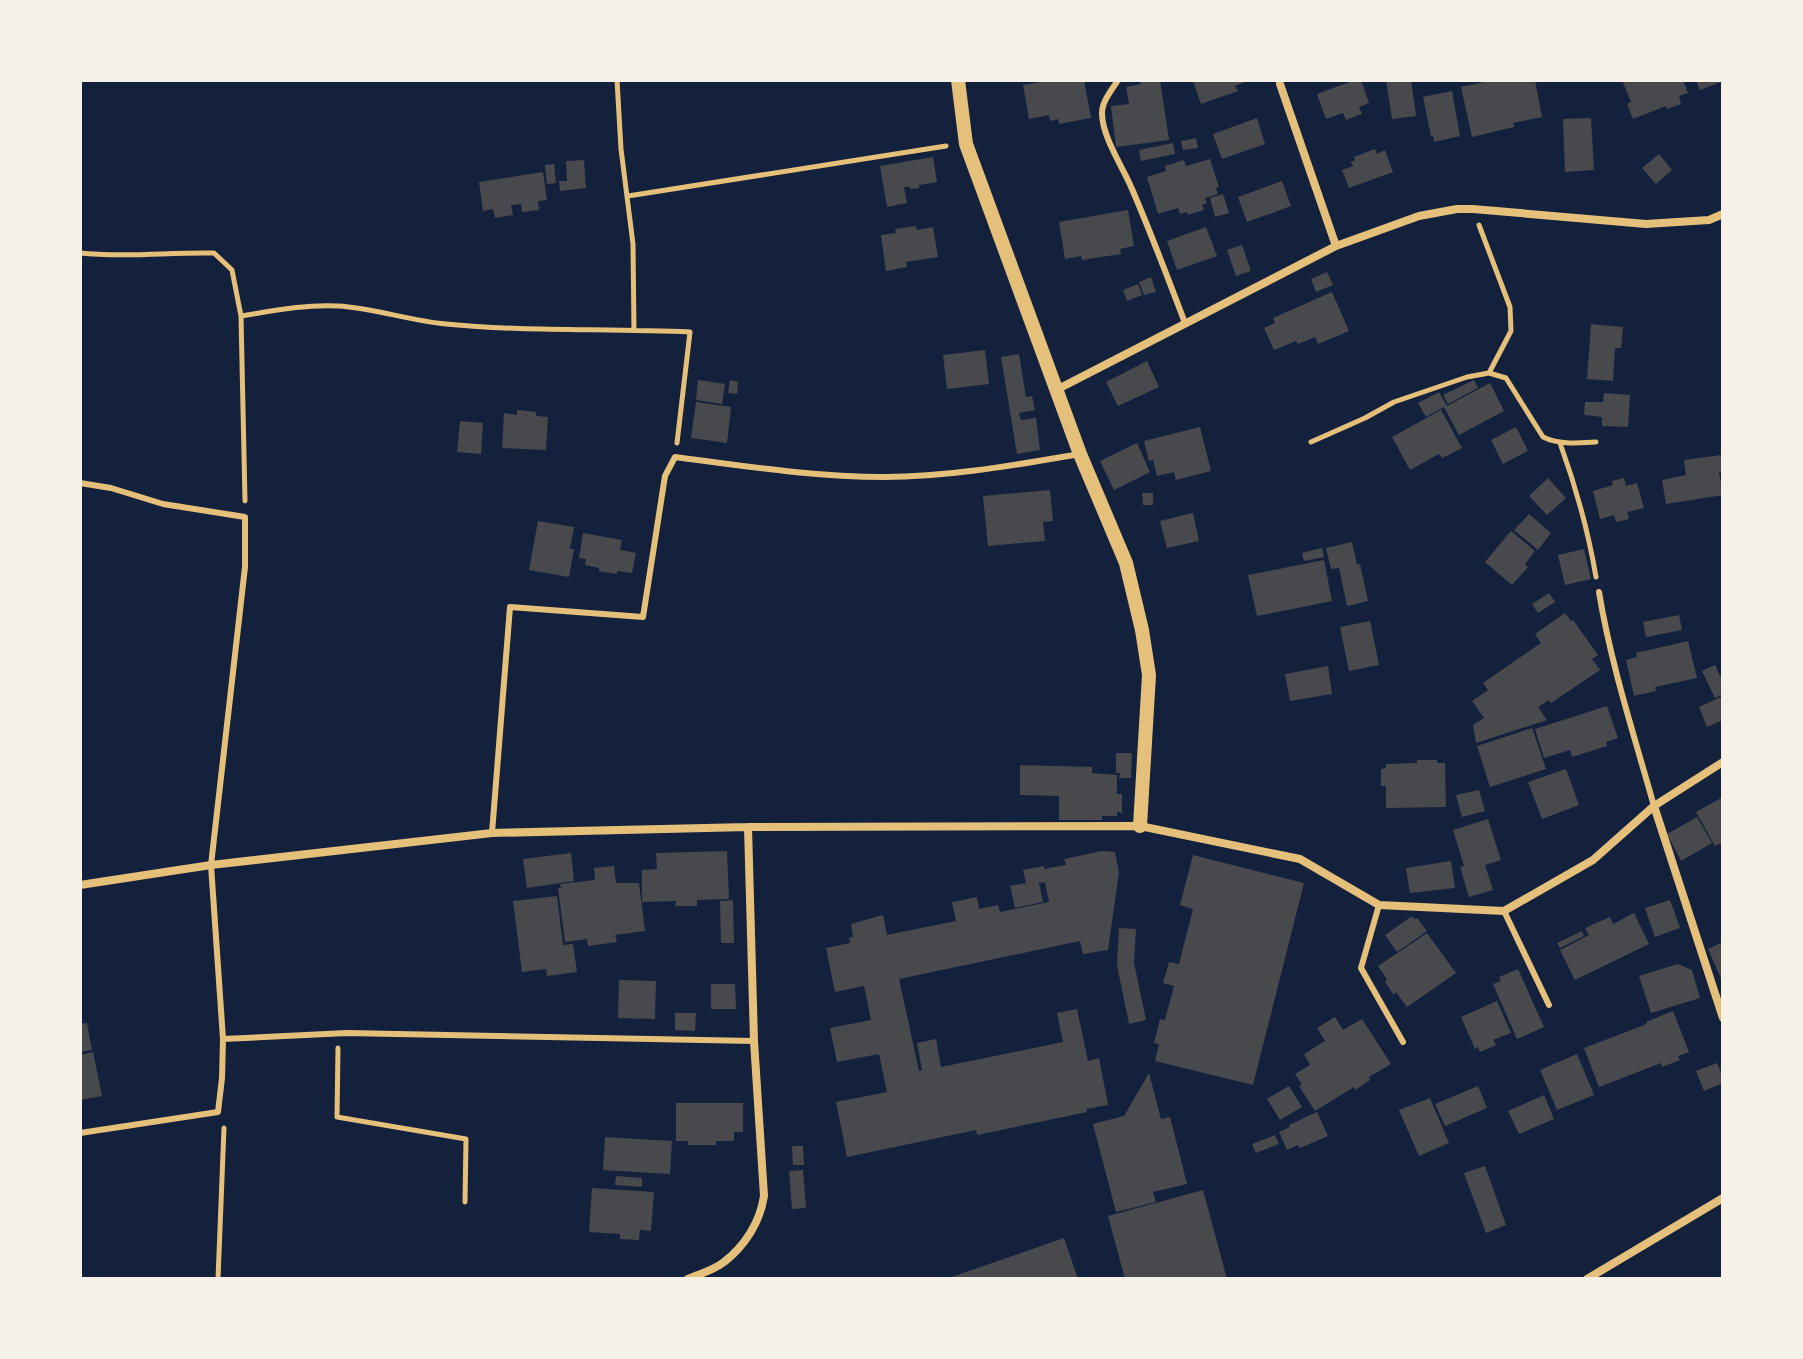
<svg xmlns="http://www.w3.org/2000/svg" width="1803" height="1359" viewBox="0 0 1803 1359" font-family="'Public Sans',sans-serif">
<rect width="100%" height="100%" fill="#14213d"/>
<!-- building -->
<path fill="#48494c" d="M1052 80H1084L1091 118 1059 124 1058 119 1050 121 1049 115 1029 119 1023 85Z
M1140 80H1160L1169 140 1116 147 1111 106 1129 104 1126 87 1141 84Z
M1197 80H1250L1235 86 1238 91 1201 104 1193 81Z
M1355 80H1361L1369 103 1359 107 1362 114 1346 120 1343 113 1326 119 1317 94Z
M1386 80H1411L1416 116 1392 119Z
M1493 80H1535L1542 117 1513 123 1514 127 1472 137 1461 87Z
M1622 80H1683L1688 93 1679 96 1681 104 1667 109 1666 106 1633 119 1627 104 1631 102Z
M1696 80H1723V81L1700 90Z
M1452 91 1460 136 1434 142 1433 136H1431L1423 97Z
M1257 118 1265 144 1222 159 1213 134Z
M1591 118 1594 170 1565 172 1563 119Z
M1196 138 1198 148 1183 150 1181 141Z
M1173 143 1175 154 1141 161 1139 150Z
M1375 149 1377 154 1385 150 1393 172 1349 188 1342 170 1353 166 1351 162 1355 160 1354 157Z
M1659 154 1672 170 1656 184 1642 168Z
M933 157 937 182 919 185V188L910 189V187H904L907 203 887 207 880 166Z
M1210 159 1219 187 1216 188 1218 194 1205 198 1207 203 1202 205 1204 210 1188 215 1187 212 1180 214 1178 208 1158 214 1147 177 1166 171 1165 166 1184 160 1186 166Z
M584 160 586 188 560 191 559 181H567L566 161Z
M554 164 556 183 547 184 545 165Z
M543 172 547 200 538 201 539 210 522 212 521 204 511 205 513 215 495 218 493 209 483 211 479 182Z
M1282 181 1291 206 1247 222 1238 197Z
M1223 194 1229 213 1215 217 1210 198Z
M1128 210 1134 246 1120 249 1121 254 1082 260 1081 256 1065 259 1059 222Z
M916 226 917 230 933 227 938 257 906 262 907 267 886 271 881 235 896 233 895 229Z
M1206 227 1217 256 1177 270 1167 241Z
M1242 245 1251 271 1236 276 1227 250Z
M1327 272 1333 285 1316 292 1311 279Z
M1151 277 1156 292 1144 295 1139 282Z
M1138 284 1142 295 1127 301 1123 290Z
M1332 292 1349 331 1318 344 1315 337 1298 344 1296 341 1274 350 1264 328 1275 323 1273 318Z
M1591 324 1623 327 1621 348H1615L1613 381 1587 379Z
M985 350 989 384 947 389 943 355Z
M1019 354 1026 397 1032 396 1035 410 1019 413 1021 420 1036 418 1040 450 1017 454 1001 357Z
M1147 361 1159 387 1118 406 1106 382Z
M698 380 725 384 722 404 696 400Z
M730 380 738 382 737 394 728 393Z
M1474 380 1478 388 1448 404 1443 395Z
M1490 383 1504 411 1459 435 1444 407 1426 417 1418 403 1439 392 1447 406Z
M1604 393 1630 395 1628 427 1602 426V417L1584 415 1585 402H1603Z
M696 402 731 407 727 443 691 438Z
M517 410 536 412V416L548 417 546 450 502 448 504 413 517 415Z
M1441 410 1462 448 1442 458 1439 454 1410 470 1392 437Z
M460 421 483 423 481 454 457 452Z
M1200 427 1211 471 1176 480 1174 472 1157 476 1153 460 1149 461 1144 441Z
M1516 427 1528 451 1503 464 1491 440Z
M1137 443 1150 472 1114 490 1100 461Z
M1721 455 1723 471 1719 472 1723 495 1666 504 1662 480 1686 475 1684 460Z
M1548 478 1566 498 1547 515 1529 496Z
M1624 478 1626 486 1637 483 1644 508 1627 512 1629 519 1616 522 1614 515 1600 519 1593 491 1613 485 1612 481Z
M1050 490 1053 521 1043 522 1045 541 988 546 983 496Z
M1142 493H1153V505H1143Z
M1193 513 1199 541 1167 548 1160 521Z
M1529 514 1551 533 1538 550 1514 530Z
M538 521 574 527 570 549H574L569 577 529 570Z
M1511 531 1535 551 1525 564 1528 567 1512 585 1485 562Z
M583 533 622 540 620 550 636 553 632 573 617 571V574L599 571V568L585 565 586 559 579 558Z
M1352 542 1357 565 1360 564 1368 601 1347 606 1339 568 1331 569 1326 548Z
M1322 548 1324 557 1304 561 1302 553Z
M1584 549 1591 579 1565 585 1558 555Z
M1324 560 1332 601 1257 616 1248 575Z
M1549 593 1555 602 1538 613 1532 604Z
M1565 613 1571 621 1573 620 1598 655 1592 659 1600 670 1551 703 1549 700 1538 707 1547 720 1476 743 1473 725 1484 718 1472 701 1488 690 1483 683 1541 643 1535 634Z
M1679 615 1682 630 1646 637 1643 622Z
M1370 621 1379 665 1349 671 1340 627Z
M1688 641 1697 678 1655 687 1656 691 1634 696 1626 660 1637 657 1636 653Z
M1715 665 1723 682V694L1715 698 1702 671Z
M1328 666 1332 694 1290 701 1285 674Z
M1723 696V720L1707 727 1699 707Z
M1607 706 1618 738 1606 742 1607 746 1572 757 1570 750 1544 758 1535 729Z
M1532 728 1546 769 1490 787 1477 746Z
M1116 753H1132L1131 778H1119L1120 773H1116Z
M1417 760H1437V763H1445L1446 807 1386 808V786H1381V769L1386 768V764L1417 763Z
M1020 765 1092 767V773L1117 775V794H1122V813L1117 812V816H1102V820H1059V796L1020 795Z
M1566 769 1579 805 1542 819 1528 782Z
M1479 790 1485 811 1462 817 1456 795Z
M1723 797V842L1715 846 1696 812Z
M1697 817 1712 843 1681 861 1667 834Z
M1488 819 1501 860 1485 865 1493 890 1469 897 1460 867 1464 866 1453 830Z
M727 851 729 899 697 900V906H675L676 901 642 902V870L657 869 656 853Z
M1102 851 1115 852 1119 872 1108 950 1083 954 1080 941 899 979 919 1071 922 1070 917 1043 936 1039 941 1067 1063 1042 1057 1013 1077 1009 1088 1061 1099 1058 1108 1105 1086 1109 1087 1112 977 1135 976 1130 847 1157 836 1102 887 1092 879 1054 837 1062 830 1028 871 1020 864 986 835 992 826 948 850 943 849 938 853 937 851 924 883 915 887 935 956 921 952 902 977 897 979 909 998 905 1000 912 1049 902 1045 882 1039 883 1043 902 1015 908 1010 886 1026 883 1023 870 1044 866V869L1066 865 1064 859Z
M571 853 574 881 527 888 523 859Z
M1193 855 1304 883 1253 1085 1155 1061 1159 1044 1154 1043 1160 1019 1165 1020 1174 986 1163 983 1169 962 1179 964 1193 909 1180 905Z
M1451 861 1455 888 1410 893 1406 868Z
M614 866 616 883H639L645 931 615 935 617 942 588 946 587 939 565 942 558 888H561L560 884 595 880 594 868Z
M557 896 563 945 573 944 577 972 547 976 546 969 522 972 513 901Z
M733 900 734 943H721L720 901Z
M1670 900 1680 928 1655 937 1645 908Z
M1634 913 1649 944 1575 980 1560 950 1589 935 1585 928 1610 917 1613 924Z
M1412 916 1414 919 1417 918 1427 931 1397 952 1385 935Z
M1119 928 1136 929 1134 963 1146 1020 1129 1024 1117 965Z
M1582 931 1584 936 1560 948 1557 943Z
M1427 933 1456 973 1407 1007 1396 992 1394 995 1385 982 1387 979 1378 966Z
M1723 942V983L1708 949Z
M1678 964 1692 970 1700 998 1651 1013 1639 976Z
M1518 969 1544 1027 1517 1039 1493 984 1501 981 1499 977Z
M619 980 656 981 655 1019 618 1018Z
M711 984H735L736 1009H711Z
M1497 1001 1511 1033 1493 1040 1496 1045 1480 1052 1478 1047 1475 1049 1461 1017Z
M1673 1011 1689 1052 1678 1056 1680 1060 1662 1067 1661 1063 1599 1087 1584 1048 1647 1024 1646 1022Z
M675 1013H696L695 1031 675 1030Z
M1335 1017 1343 1030 1362 1019 1391 1064 1369 1077 1370 1080 1355 1090 1354 1087 1315 1111 1299 1086 1302 1084 1295 1074 1310 1065 1304 1054 1325 1041 1317 1028Z
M87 1023 92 1050 80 1052V1024Z
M93 1052 102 1096 80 1100V1055Z
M1577 1054 1594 1095 1557 1110 1540 1070Z
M1717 1063 1723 1077V1083L1704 1091 1696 1071Z
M1149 1073 1161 1119 1170 1117 1187 1184 1153 1192 1156 1202 1116 1212 1093 1124 1124 1116Z
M1289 1086 1302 1107 1280 1120 1267 1099Z
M1478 1086 1487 1108 1445 1126 1435 1104Z
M1544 1095 1554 1119 1519 1134 1508 1111Z
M1430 1098 1449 1143 1419 1156 1399 1110Z
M676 1103H743V1132H734V1141H716V1145H688V1141H676Z
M1317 1112 1328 1136 1300 1148 1298 1145 1287 1150 1279 1132 1290 1127 1289 1125Z
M1275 1135 1279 1144 1256 1153 1252 1144Z
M605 1137 672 1141 670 1174 603 1170Z
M792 1146H803L804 1165H793Z
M1485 1166 1506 1225 1486 1233 1464 1173Z
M803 1170 806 1208 792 1209 789 1171Z
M616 1176 642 1178V1187L615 1185Z
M592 1188 654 1192 651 1231 640 1230 639 1240 620 1239V1234L589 1232Z
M1203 1190 1227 1279H1125L1108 1216Z
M1064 1238 1078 1279H946Z"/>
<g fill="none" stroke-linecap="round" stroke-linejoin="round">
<!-- path -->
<path stroke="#e5c07b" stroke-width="5" d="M617 80 621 149 633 244 634 330
M628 196 946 146
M1479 225 1510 307 1511 331 1489 373
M80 253C124 258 169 252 214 253L232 270 241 316 245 501
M241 316C272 311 306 304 338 306 374 308 410 321 446 324 527 332 609 328 690 332L677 443
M1311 442 1365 418 1394 402 1467 377 1489 373 1506 378 1543 437C1559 445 1578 443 1596 442
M1560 443C1576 487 1588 530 1596 577
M338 1048 337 1117 466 1139 465 1202
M218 1279 224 1128"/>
<!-- service -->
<path stroke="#e5c07b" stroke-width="6" d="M1118 80C1112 90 1102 101 1102 113 1102 137 1123 167 1132 189 1151 233 1168 278 1185 323
M80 483 111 488 163 504 245 517V567L211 865 223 1039 222 1078 218 1112 80 1133
M1599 592C1611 665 1634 735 1654 806
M492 833 510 607 643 617 665 476 675 457C744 466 814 477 884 477 950 477 1015 465 1080 454
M1379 905 1361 968 1403 1042
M1504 911 1549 1005
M223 1039 347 1033 754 1041"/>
<!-- minor -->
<path stroke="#e5c07b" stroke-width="8" d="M1280 84 1336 246
M1056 390 1336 246 1419 216 1457 209H1473L1646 224 1709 220 1723 214
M1654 806 1723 1018
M80 885 211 865 492 833 748 827 1140 826 1300 859 1379 905 1504 911 1593 860 1654 806 1723 762
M688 1279C699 1274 714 1270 724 1262 745 1246 760 1222 764 1196L754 1041 748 827
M1587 1279 1723 1198"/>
<!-- tertiary -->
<path stroke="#e5c07b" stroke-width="14" d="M958 80 966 144 1080 454 1126 563 1142 630 1149 675 1140 826"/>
</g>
<!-- border -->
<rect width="1803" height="1359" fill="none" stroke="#f6f1e7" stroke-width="164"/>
</svg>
